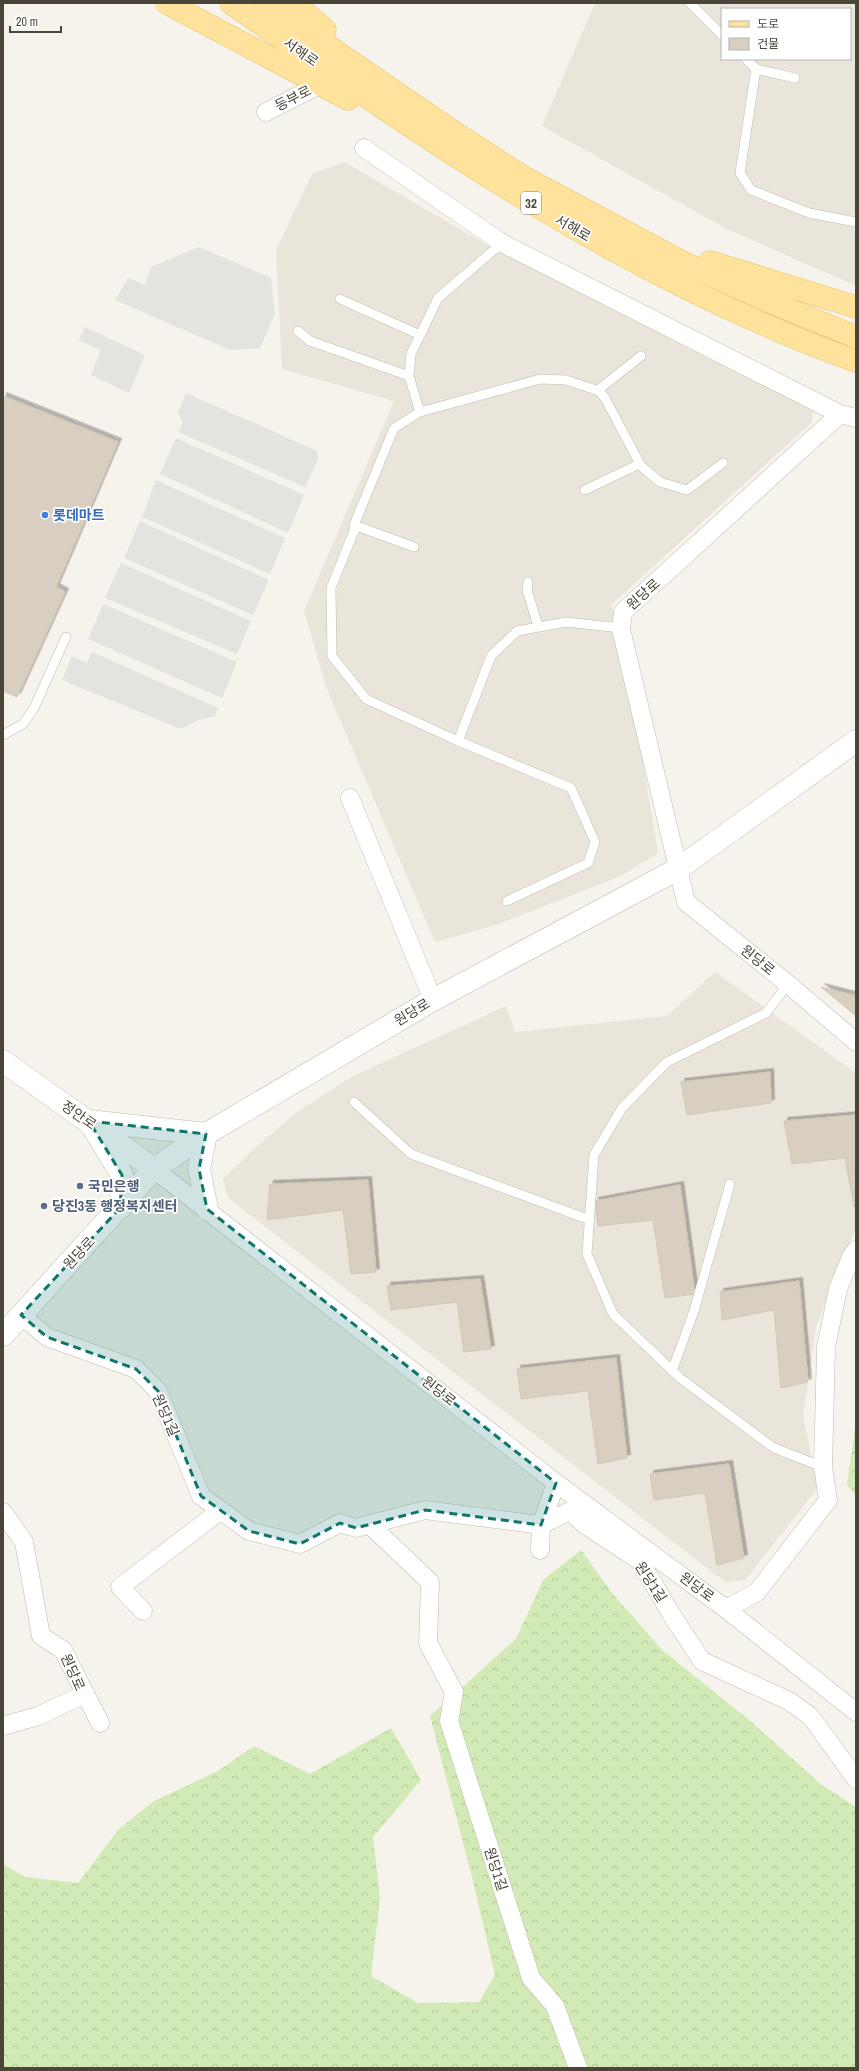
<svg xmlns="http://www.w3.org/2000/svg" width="859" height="2071" viewBox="0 0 859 2071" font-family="'Archivo Narrow','Noto Sans KR',sans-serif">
<defs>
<pattern id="forest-crowns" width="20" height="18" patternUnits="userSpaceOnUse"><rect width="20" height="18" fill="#d2eab5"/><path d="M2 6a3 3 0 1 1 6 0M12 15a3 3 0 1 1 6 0" fill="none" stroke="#b6ca9c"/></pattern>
<filter id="shadow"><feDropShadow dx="3.5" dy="-3.5" stdDeviation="0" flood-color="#0004"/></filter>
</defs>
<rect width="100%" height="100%" fill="#f6f3ec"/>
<!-- residential -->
<path fill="#eae5da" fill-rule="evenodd" d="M595 3H856V286L727 229 542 126ZM722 9H850V59H722Z
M344 162 508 257 813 411 812 422 611 605 621 628 658 853 621 876 496 925 435 942 326 687 304 611 394 401 282 369 276 250 312 174Z
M715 972 856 1073V1230L844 1253 816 1327 803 1416 818 1488 745 1580 725 1582 228 1198 223 1179 255 1148 297 1112 353 1076 506 1006 515 1032 667 1016Z"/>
<!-- forest -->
<path fill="url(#forest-crowns)" d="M856 1421V1495L847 1485Z
M581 1550 612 1593 662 1650 748 1719 823 1786 856 1807V2068H3V1864L25 1877 78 1883 118 1830 154 1801 218 1771 254 1746 310 1774 391 1728 421 1780 373 1837 380 1899 371 1976 418 2003 479 2002 495 1975 471 1873 430 1716 516 1639 543 1580Z"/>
<!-- parking -->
<path fill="#e5e3e0" d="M199 247 271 278 275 314 260 348 230 350 115 300 128 278 145 285 151 267Z
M85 327 145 355 129 393 91 375 101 350 79 340Z
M186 393 317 451 318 459 305 487 178 432 183 423 178 412Z
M176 438 304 495 288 533 160 474Z
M156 480 285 538 270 574 142 517Z
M140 521 269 580 253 615 124 558Z
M121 563 251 621 237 654 105 598Z
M103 604 237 662 222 698 88 639Z
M92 652 218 708 215 716 198 720 181 729 62 680 72 656 87 663Z"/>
<!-- building -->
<path fill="#d8cfc1" stroke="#d3c7b4" filter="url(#shadow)" d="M3 396 118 442 56 587 65 592 17 697 3 691Z
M821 987 856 996V1016Z
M770 1072 771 1103 687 1115 681 1082Z
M856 1115V1207H854L845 1158 792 1164 784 1121Z
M368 1180 376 1272 351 1274 343 1210 267 1220 270 1184Z
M680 1185 695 1294 665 1298 653 1220 598 1226 595 1201Z
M480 1279 491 1349 464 1352 457 1302 391 1310 387 1286Z
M799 1281 808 1382 781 1388 774 1310 722 1320 720 1292Z
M616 1358 627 1458 598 1464 588 1391 521 1399 517 1369Z
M729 1464 744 1558 717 1565 705 1493 654 1500 650 1474Z"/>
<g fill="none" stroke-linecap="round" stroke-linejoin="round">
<defs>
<path id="service" d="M690 3 722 35
M746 59 756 69 740 173 751 190 809 213 856 222
M756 69 795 78
M340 299 420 335
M298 331 310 341 409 376
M599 391 598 390 641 356
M420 412 540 379 566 380 599 391 605 398 641 466 660 482 687 490 723 463
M585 490 639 464 641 466
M356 526 331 588 332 656 366 699 458 741
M414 547 354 525 394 428 420 412 409 376 411 354 438 298 502 243
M528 582 527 590 538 626
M3 735 23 724 34 708 66 637
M507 901 588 863 595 842 571 788 458 741 491 656 517 631 566 622 621 628
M788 984 766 1013 667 1062 622 1108 594 1155 587 1254 613 1314 680 1378 774 1448 823 1467
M354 1102 411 1154 590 1220
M672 1371 694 1311 730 1184"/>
<path id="minor" d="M266 112 321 84
M364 148 502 243 840 414 856 418
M840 414 623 612 621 629 686 902 788 984 856 1042
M350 798 433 1000
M154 1169 556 1483 726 1609 856 1712
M21 1315 47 1337 136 1369 158 1391 201 1496 249 1531 300 1544 340 1523 356 1528 425 1510 541 1525 570 1511 584 1524 640 1561 673 1617 702 1661 789 1701 811 1717 856 1779
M3 1512 24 1542 41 1636 63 1650 100 1723
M369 1524 430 1582 428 1643 454 1692 449 1721 531 1978 555 2006 578 2068
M540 1550 541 1525 556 1483
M726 1609 757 1592 828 1500 823 1467 826 1347 838 1289 852 1255 856 1250
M143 1611 120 1587 220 1511
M3 1726 38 1716 85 1694"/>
<path id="tertiary" d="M3 1061 154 1169
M120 1208 122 1175 89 1121 206 1134 199 1169 207 1209
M3 1335 154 1169 206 1134 433 1000 678 869 856 741"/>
<path id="primary" d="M167 3 348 99
M231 3C428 141 628 279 856 361
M265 3 458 135 525 178 678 260 763 299 856 337
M294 3 325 30
M710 262 856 307"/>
</defs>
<!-- service casing -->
<use href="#service" stroke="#c2bbae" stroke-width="10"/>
<!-- minor casing -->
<use href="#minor" stroke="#c2bbae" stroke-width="19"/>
<!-- tertiary casing -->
<use href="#tertiary" stroke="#c2bbae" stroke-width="23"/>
<!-- primary casing -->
<use href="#primary" stroke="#e6c16a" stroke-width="23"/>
<!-- service -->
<use href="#service" stroke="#fff" stroke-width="9"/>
<!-- minor -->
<use href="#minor" stroke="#fff" stroke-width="18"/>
<!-- tertiary -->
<use href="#tertiary" stroke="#fff" stroke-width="22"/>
<!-- primary -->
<use href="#primary" stroke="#ffe39c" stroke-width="22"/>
</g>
<!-- marked area -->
<path fill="#0f766e" fill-opacity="0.2" stroke="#0f766e" stroke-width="3" stroke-dasharray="8 5" stroke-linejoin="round" d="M89 1121 206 1134 199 1169 207 1209 556 1483 541 1525 425 1510 356 1528 340 1523 300 1544 249 1531 201 1496 158 1391 136 1369 47 1337 21 1315 120 1208 122 1175Z"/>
<!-- markers -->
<circle fill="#3f7fe0" stroke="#fff" stroke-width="1.5" cx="45" cy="515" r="4"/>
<g fill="#5c6f8a" stroke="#fff" stroke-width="1.5">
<circle cx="80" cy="1186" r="4"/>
<circle cx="44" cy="1206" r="4"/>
</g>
<g text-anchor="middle" stroke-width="3.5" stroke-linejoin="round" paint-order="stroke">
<!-- shield labels -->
<rect fill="#fff" stroke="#817c74" stroke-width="1" x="521" y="192" width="20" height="22" rx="3"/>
<g font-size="13" font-weight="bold" fill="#4b4439">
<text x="531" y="208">32</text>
</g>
<!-- street labels -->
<g font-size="14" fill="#4b4439" stroke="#fff">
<text transform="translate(301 52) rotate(35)" y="5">서해로</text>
<text transform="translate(293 98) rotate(-27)" y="5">동부로</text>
<text transform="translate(573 228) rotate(30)" y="5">서해로</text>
<text transform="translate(643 594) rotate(-42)" y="5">원당로</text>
<text transform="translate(758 960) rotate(39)" y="5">원당로</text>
<text transform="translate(412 1012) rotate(-31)" y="5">원당로</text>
<text transform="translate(79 1115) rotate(35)" y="5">정안로</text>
<text transform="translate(79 1253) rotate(-47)" y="5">원당로</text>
<text transform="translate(439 1391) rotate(38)" y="5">원당로</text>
<text transform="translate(166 1415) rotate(66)" y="5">원당1길</text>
<text transform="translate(651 1582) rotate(57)" y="5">원당1길</text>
<text transform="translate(697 1587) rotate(37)" y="5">원당로</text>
<text transform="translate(73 1672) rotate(66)" y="5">원당로</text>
<text transform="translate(496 1869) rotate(72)" y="5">원당1길</text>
</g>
<!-- shop labels -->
<g font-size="14" font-weight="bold" fill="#366cbe" stroke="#fff" text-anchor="start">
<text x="53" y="520">롯데마트</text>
</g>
<!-- service labels -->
<g font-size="14" font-weight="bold" fill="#4e5e75" stroke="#fff" text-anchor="start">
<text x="88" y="1191">국민은행</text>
<text x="52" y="1211">당진3동 행정복지센터</text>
</g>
</g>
<!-- border -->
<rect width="859" height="2071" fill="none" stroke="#4b4439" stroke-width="8"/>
<!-- legend -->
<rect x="721" y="8" width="130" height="52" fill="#ffffff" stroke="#b7b4b0"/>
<rect x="729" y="21" width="20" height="6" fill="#ffe39c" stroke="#b7b4b0"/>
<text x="757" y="28" font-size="12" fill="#4b4439">도로</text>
<rect x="729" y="38" width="20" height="12" fill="#d8cfc1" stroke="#b7b4b0"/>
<text x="757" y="48" font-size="12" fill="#4b4439">건물</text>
<!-- scale -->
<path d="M10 26v6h51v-6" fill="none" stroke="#4b4439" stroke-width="2"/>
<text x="16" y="26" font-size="12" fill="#4b4439" stroke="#ffffff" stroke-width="3" paint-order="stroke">20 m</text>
</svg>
